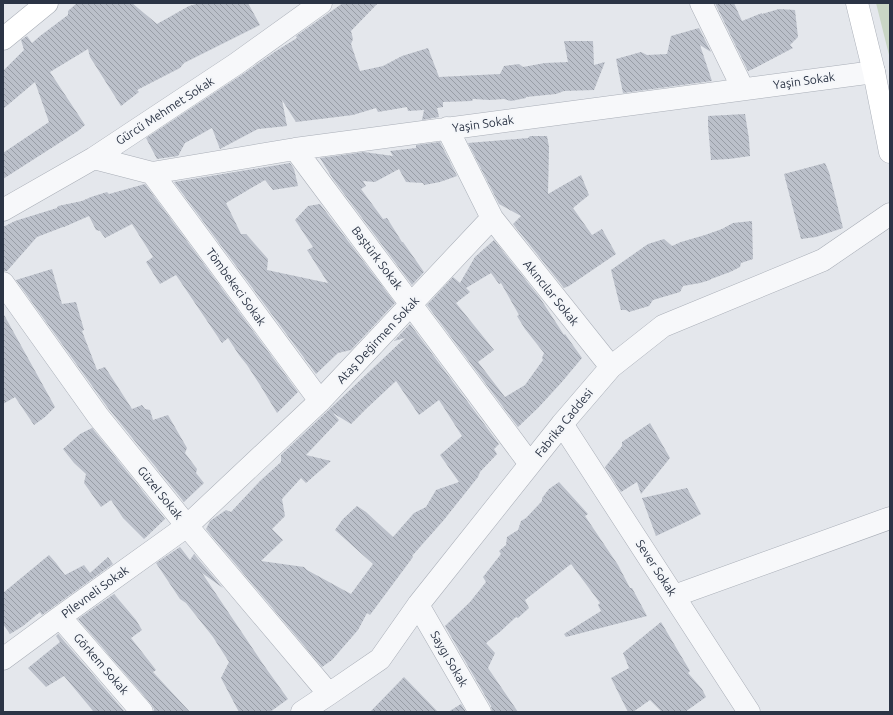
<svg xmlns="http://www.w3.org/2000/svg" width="893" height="715" viewBox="0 0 893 715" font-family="Ubuntu,sans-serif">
<defs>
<pattern id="building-back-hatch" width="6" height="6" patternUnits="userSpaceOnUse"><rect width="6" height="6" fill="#bbc0ca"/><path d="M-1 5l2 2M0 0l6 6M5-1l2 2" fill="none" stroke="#989da6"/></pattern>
</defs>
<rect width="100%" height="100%" fill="#e4e7ec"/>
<!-- park -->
<path fill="#c9d6c5" d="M876 3H890V59Z"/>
<!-- building -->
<path fill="url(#building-back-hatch)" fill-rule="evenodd" d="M77 3H132L157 24 189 6 200 3H248L260 25 184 63 180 68 137 90 139 92 121 106 90 57 88 49 50 72 85 125 78 131 3 179V153L49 122 35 82 3 109V71L24 50 21 40 27 36 32 43 40 36 68 15V11Z
M343 3H378L351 31 353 39 351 44 360 71 383 66 402 56 428 48 439 77 500 74 504 66 519 64 523 67 545 63 568 62 564 41H593L594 65 605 62 594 90 564 91 556 94 526 97V98L511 101 504 99 490 100 473 99 472 101 443 102V107L437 108 439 117 422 120 424 110 408 111 407 107 378 112 376 108 353 115 296 122 282 100 287 126 258 129 220 149 212 128 185 143 178 156 157 159 146 138 243 74 276 51 297 38 296 36Z
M715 3H734L742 21 762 13V14L779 9 795 10 798 37 790 45 793 48 753 69 748 71Z
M699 28 711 52 700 45 712 81 623 93 616 59 641 52 647 55 667 54 671 36Z
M745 114 749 139 750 156 729 159 711 160 708 125V116Z
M530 136H547L549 147 548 194 581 175 589 195 573 208 592 235 602 229 616 254 569 286 564 288 513 224 521 216 499 204 468 143 528 138Z
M440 142 457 176 440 182 424 185 423 183 406 182 399 169 375 182 363 181 366 186 361 189 383 219 387 218 402 242H403L424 272 412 285 333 179 320 158 364 152 393 156 390 151 416 148V145Z
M290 163 294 169 298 186 273 190 265 180 226 203 241 234H246L268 259 267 270 328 283 307 250 313 247 295 220 308 206 320 204 395 303 351 350 338 353 316 374 174 182Z
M825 163 829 172 843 228 816 237 801 239 784 174Z
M145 184 298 392 277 413 260 385 247 365 239 355 228 338 222 343 176 275 160 284 146 262 153 257 132 224 105 238 100 231 96 230 89 216 64 227H63L37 237 7 271H3V227L15 221 57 208 58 206 82 201 91 197 107 192 109 194Z
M752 221 753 259 741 263 740 267 730 272 711 279 710 280 700 283 683 286 680 292 653 300 649 306 629 312 626 310H621L611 270 648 244 664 239 672 246 681 242 705 235 722 229 733 223Z
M494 240 540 298 564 335 565 334 582 358 561 383 538 408 518 427 427 305 453 277 460 283 475 257ZM491 273 499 284 501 283 519 315 517 316 525 329 544 353 542 358 543 360 525 385 505 397 478 362 494 350 456 303 470 292 466 288Z
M52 269 62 304 76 302 84 330 82 331 97 370 105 367 132 409 142 405 145 409 150 410 153 420 168 415 187 448 185 453 197 469 196 473 204 483 184 502 108 408 16 280Z
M3 313 55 407 45 417 34 425 15 397 3 404Z
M410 324 499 444 494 449 497 454 480 472 478 477 443 521 412 556 413 557 370 615 367 613 358 630 332 660 322 667 206 529 210 521 226 510 231 512 260 481 281 462V455L405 338 394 341ZM396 381 419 415 439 400 462 436 440 455 459 482 436 490 426 507 414 513 393 537 366 512 357 506 343 519 335 530 373 564 351 594 307 570 304 567 261 561 283 540 272 529 285 516 282 499 301 478 306 483 331 461 306 455 339 420 333 413 351 424 366 409Z
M650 423 670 458 641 494 637 482 621 492 605 467 622 446V442Z
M92 428 165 519 144 539 123 518 111 500 101 507 84 483 86 474 74 463 63 449 80 434Z
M559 482 588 514 585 516 618 565 630 588H632L647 616 566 637 564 634 601 611 598 605 600 603 571 564 525 600 529 608 518 618 516 617 501 631 486 643 495 653 488 668 518 712H492L491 706 445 626 470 602 486 582 483 577 501 554 499 551 506 545 507 537 518 530 521 521 526 518 542 501V498L549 489Z
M687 488 701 514 690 520 656 536 642 498Z
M180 547 190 560 194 554 223 588 202 573 263 664 288 699 270 712H239L221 678 229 662 213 637 186 603 180 599 156 563Z
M49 555 56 563 65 575 84 565 90 573 108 557 113 564 42 615 40 612 23 626 10 634 3 624V593Z
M114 594 136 620 142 630 131 638 156 670 153 672 190 712H154V709L151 704 78 619Z
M661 622 690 671 688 673 702 689 706 697 685 712H662L650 700 633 712H628L611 678 629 668 623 653Z
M58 634 125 712H94L64 676 46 687 28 668 60 642 56 636Z
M404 677 438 712H370Z
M461 704 466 712H448Z"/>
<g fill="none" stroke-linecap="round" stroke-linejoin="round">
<defs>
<path id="street" d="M701 3 743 89
M295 149 530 464
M94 158 152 173 295 149 874 72
M152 173 320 401
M3 210 94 158 236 64 321 3
M492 218 611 367
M3 283 98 416 187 526 329 694
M562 424 749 712
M674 596 890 518
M418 605 480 712
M60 617 142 712
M3 659 60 617 187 526 320 401 492 218 447 128
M302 712 329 694 380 659 418 605 562 424 611 367 663 326 823 260 890 214"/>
<path id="secondary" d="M857 3 874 72 890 152
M3 39 47 3"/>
</defs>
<!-- street casing -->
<use href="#street" stroke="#a9aeb7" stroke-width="23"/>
<!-- secondary casing -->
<use href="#secondary" stroke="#a9aeb7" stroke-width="23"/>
<!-- street -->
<use href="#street" stroke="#f7f8fa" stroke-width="22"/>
<!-- secondary -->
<use href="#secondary" stroke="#fff" stroke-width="22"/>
</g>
<g text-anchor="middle" stroke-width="4" stroke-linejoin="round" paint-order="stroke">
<!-- street labels -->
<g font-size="12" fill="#2b3445" stroke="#f4f6f9">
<text transform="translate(804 81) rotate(-8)" y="4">Yaşin Sokak</text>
<text transform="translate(165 111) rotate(-33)" y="4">Gürcü Mehmet Sokak</text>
<text transform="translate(483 124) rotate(-8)" y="4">Yaşin Sokak</text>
<text transform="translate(377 258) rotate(53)" y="4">Baştürk Sokak</text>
<text transform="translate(236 287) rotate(54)" y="4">Tömbekeci Sokak</text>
<text transform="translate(551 293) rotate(51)" y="4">Akıncılar Sokak</text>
<text transform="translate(378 340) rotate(-47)" y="4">Ataş Değirmen Sokak</text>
<text transform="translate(564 423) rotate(-51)" y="4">Fabrika Caddesi</text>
<text transform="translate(160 493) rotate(51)" y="4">Güzel Sokak</text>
<text transform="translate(656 568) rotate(57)" y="4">Sever Sokak</text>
<text transform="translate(95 592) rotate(-36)" y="4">Pilevneli Sokak</text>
<text transform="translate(449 659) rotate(60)" y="4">Saygı Sokak</text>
<text transform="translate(101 664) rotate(49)" y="4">Görkem Sokak</text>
</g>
</g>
<!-- border -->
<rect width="893" height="715" fill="none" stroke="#2b3445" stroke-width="8"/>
</svg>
